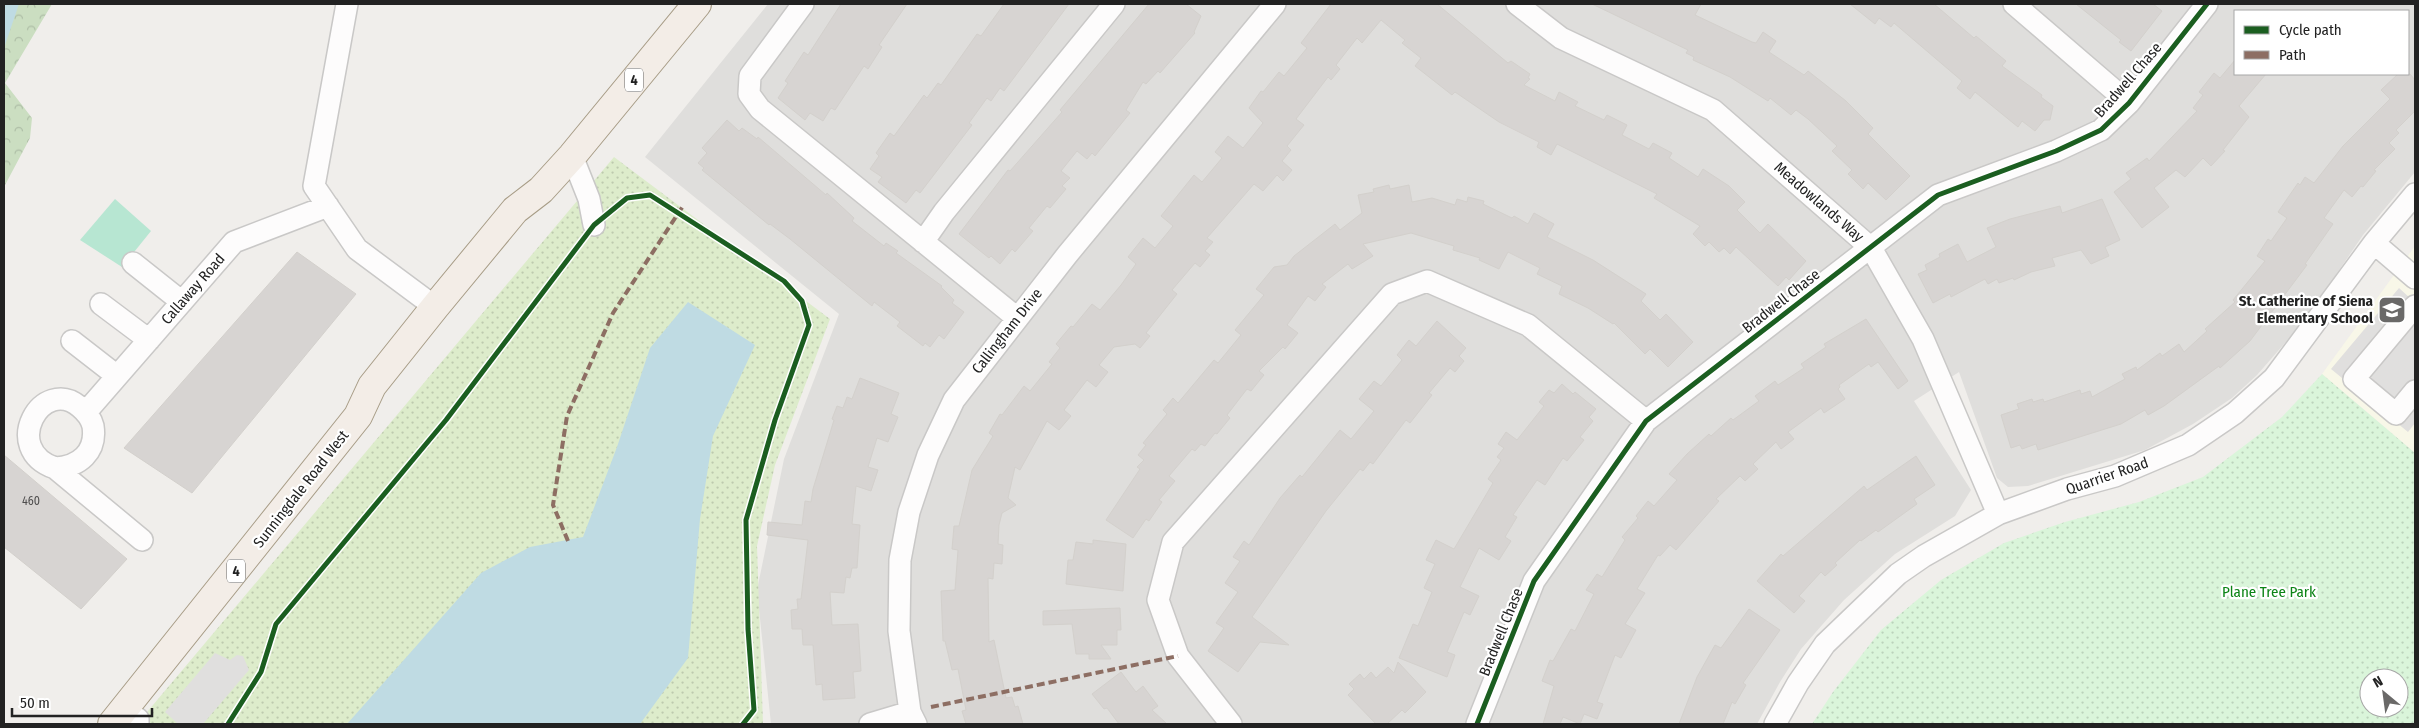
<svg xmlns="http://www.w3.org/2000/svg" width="2419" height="728" viewBox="0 0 2419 728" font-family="'Fira Sans Condensed',sans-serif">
<defs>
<pattern id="grass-dots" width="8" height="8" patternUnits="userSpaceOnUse" patternTransform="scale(1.25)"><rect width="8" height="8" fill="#ddeccb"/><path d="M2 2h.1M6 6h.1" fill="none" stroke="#bdcaae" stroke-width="1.8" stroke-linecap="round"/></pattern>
<pattern id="forest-crowns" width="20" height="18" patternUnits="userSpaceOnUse" patternTransform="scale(1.25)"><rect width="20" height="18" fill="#cbdec1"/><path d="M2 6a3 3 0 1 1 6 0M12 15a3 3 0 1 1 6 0" fill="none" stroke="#aebea6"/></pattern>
<pattern id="park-dots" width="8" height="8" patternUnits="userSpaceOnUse" patternTransform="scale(1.25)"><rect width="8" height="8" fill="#daf5da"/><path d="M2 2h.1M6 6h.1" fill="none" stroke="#bbd2bb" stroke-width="1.8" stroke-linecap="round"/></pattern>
</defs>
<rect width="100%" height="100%" fill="#f0eeeb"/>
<!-- residential -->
<path fill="#dfdedc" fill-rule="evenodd" d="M768 4H2415V172L2363 235 2305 320 2257 375 2232 398 2193 424 2145 450 2028 486 2008 487 1997 478 1959 372 1914 401 1971 490 1955 516 1895 554 1844 600 1801 649 1780 682 1757 724H771L757 590 784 459 839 314 645 157ZM2235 11H2408V74H2235Z"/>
<!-- education -->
<path fill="#f8f7e8" d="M2415 246V453L2322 374Z"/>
<!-- grass -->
<path fill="url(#grass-dots)" d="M614 157 830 319 775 465 757 546 763 724H137Z"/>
<!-- forest -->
<path fill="url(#forest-crowns)" d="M4 4H52L5 83 32 118 30 138 4 187Z"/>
<!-- park -->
<path fill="url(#park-dots)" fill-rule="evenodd" d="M2322 374 2415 453V724H1812L1833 692 1881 630 1941 580 2004 543 2065 522 2139 502 2203 477 2282 417ZM2369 678H2399V708H2369Z"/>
<!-- pitch -->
<path fill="#b7e6d2" d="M115 199 151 231 122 267 80 240Z"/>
<!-- parking -->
<path fill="#e0dfde" d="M2399 288 2411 299 2415 295V423L2408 432 2331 369Z
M215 653 230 660 237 655 243 656 249 670 203 724H178L165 712Z"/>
<!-- water -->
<path fill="#bfdbe3" d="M4 4H19L4 48Z
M688 302 755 345 713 436 700 519 688 658 640 724H347L481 573 530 547 583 537 617 447 650 348Z"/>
<!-- building -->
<path fill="#d7d4d2" stroke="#d3d0cc" d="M841 4H907L879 45 882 47 868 69 864 66 835 110 831 108 823 121 810 113 805 120 778 98 788 83 785 81 804 52 808 55Z
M1004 4H1069L1004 91 1000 88 991 101 987 98 969 123 972 125 920 193 916 190 906 203 878 182 882 177 870 169 879 156 876 153 890 133 894 136 924 95 927 98 938 83 941 85 977 34 981 36Z
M1149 4H1186L1201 16 1194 32 1195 33 1160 73 1158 71 1146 84 1143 82 1126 110 1130 113 1095 156 1092 153 1087 159 1077 151 1061 171 1070 178 1062 186 1066 189 1050 208 1047 206 1029 228 1033 231 1015 252 1012 249 1000 264 991 256 989 258 959 234 1008 170 1010 171 1062 112 1060 110Z
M1331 4H1437L1508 63 1511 61 1530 74 1528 78 1530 79 1524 85 1555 101 1559 92 1578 102 1575 106 1604 120 1607 115 1627 125 1622 135 1649 149 1653 143 1672 153 1669 158 1698 177 1703 169 1729 186 1745 202 1737 210 1760 233 1768 224 1806 261 1789 280 1786 277 1778 286 1736 247 1730 254 1724 248 1719 252 1709 242 1705 246 1693 234 1700 226 1654 198 1657 194 1557 144 1551 155 1537 147 1539 142 1499 122 1455 92 1452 95 1415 66 1421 58 1402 43 1405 40 1381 20 1362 43 1357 38 1336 65 1340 69 1331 80 1328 77 1296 119 1304 125 1287 146 1291 150 1282 161 1292 170 1283 181 1277 175 1263 191 1254 184 1207 238 1213 242 1205 251 1210 255 1200 267 1195 263 1172 290 1177 294 1146 333 1150 336 1140 348 1135 344 1114 347 1099 365 1108 372 1096 387 1087 380 1064 410 1071 416 1059 430 1047 421 1020 470 1015 467 1008 498 1016 505 1002 513 999 525 998 544 1003 545 1002 564 994 563 993 579 988 578 989 642 994 640 1006 698 1012 697 1015 707 1018 706 1023 724H966L962 711 966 710 958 669 952 670 945 641H943L941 591 955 590 958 550 952 549 954 526H959L972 470 993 436 989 433 1000 414 1002 415 1024 386 1030 391 1052 364 1049 362 1060 348 1056 344 1071 326 1073 327 1092 304 1100 310 1121 285 1136 264 1128 257 1143 238 1155 248 1173 226 1161 216 1194 175 1202 182 1222 158 1215 152 1228 136 1243 148 1263 123 1249 108 1261 91 1263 92 1279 72 1284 76 1307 48 1301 43Z
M1592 4H1701L1695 15 1752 42 1756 43 1763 32 1776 41 1769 52 1804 75 1808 71 1846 101 1873 128 1868 134 1910 176 1886 200 1868 183 1863 189 1848 174 1852 170 1832 151 1837 146 1808 119 1796 110 1791 115 1770 98 1768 101 1730 77 1693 60 1694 57 1686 53 1688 50Z
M1850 4H1934L1974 38 1976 36 2006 61 2002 66 2042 95 2041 97 2053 106 2050 120H2044L2035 131 2022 121 2018 127 1975 92 1970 99 1957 88 1962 81 1894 23 1891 27 1879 18 1875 24Z
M2076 4H2153L2162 11 2131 51 2119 42 2121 40Z
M2235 60V74H2266L2239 106 2249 117 2223 150 2225 151 2211 166 2203 158 2185 177 2176 170 2154 188 2169 207 2142 228 2114 192 2131 179 2126 173 2147 158 2149 161 2197 111 2193 108 2203 95 2199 92 2214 73 2220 78Z
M2398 74H2410L2415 80V111L2396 130 2399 133 2389 143 2395 149 2374 170 2376 171 2363 187 2361 186 2352 197 2344 190 2324 218 2333 224 2305 264 2307 265 2250 341 2220 368 2219 366 2164 406 2148 415 2145 410 2121 424 2038 450 2036 444 2022 449 2020 445 2011 448 2001 415 2019 409 2017 404 2032 399 2033 402 2043 399 2044 402 2080 390 2081 394 2090 391 2092 397 2125 379 2122 374 2136 367 2137 370 2160 353 2162 356 2179 344 2184 352 2207 331 2205 329 2235 302 2233 300 2265 261 2257 256 2268 239 2271 241 2287 218 2278 212 2298 183 2300 185 2305 177 2314 183 2343 146 2390 99 2381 90Z
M727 120 739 131 742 128 757 139 758 137 826 195 827 193 854 218 852 221 884 246 886 243 898 251 896 253 942 286 941 287 954 300 952 303 964 312 944 339 939 335 930 347 925 343 923 346 897 326 900 322 874 302 872 306 790 239 770 224 769 225 702 170 704 168 698 163 707 153 702 148Z
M1389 185 1390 189 1409 185 1412 202 1432 198 1455 205 1457 199 1467 202 1468 197 1484 201 1483 204 1512 218 1514 216 1528 224 1534 213 1554 224 1547 237 1593 260 1646 294 1641 301 1660 320 1666 314 1693 342 1668 367 1650 349 1645 354 1614 323 1613 324 1588 308 1559 294 1562 286 1537 274 1540 268 1508 252 1499 269 1479 260 1480 258 1453 250 1454 246 1411 233 1363 244 1373 256 1352 269 1348 264 1322 284 1326 287 1315 301 1308 296 1287 325 1298 333 1285 349 1283 347 1259 371 1264 375 1251 391 1247 389 1227 415 1230 418 1217 434 1215 433 1205 446 1201 444 1195 451 1192 449 1169 476 1175 481 1159 500 1162 502 1149 521 1146 519 1133 538 1106 520 1140 469 1137 467 1144 460 1138 455 1146 445 1143 443 1167 414 1163 410 1173 398 1178 403 1214 360 1218 363 1241 335 1235 330 1264 295 1256 289 1274 267 1287 265 1294 256 1335 224 1340 230 1362 213 1358 195 1374 192 1373 189Z
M2102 199 2120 240 2105 247 2109 256 2091 264 2081 250 2052 258 2055 266 2031 272 2014 280 2013 278 1999 283 1997 279 1988 284 1985 279 1951 297 1950 294 1933 303 1918 274 1927 270 1925 265 1940 257 1939 254 1958 244 1967 262 1996 247 1987 228 2010 219 2060 206 2062 213Z
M297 252 356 294 192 493 124 448Z
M1866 319 1908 381 1898 389 1878 362 1871 367 1869 364 1839 385 1840 387 1838 389 1845 399 1824 413 1821 408 1788 432 1794 439 1781 449 1776 442 1753 464 1758 469 1745 481 1740 476 1716 499 1719 501 1676 550 1670 545 1660 556 1658 555 1637 589 1645 593 1625 624 1636 630 1621 658 1615 655 1597 702 1603 704 1597 719 1584 714 1580 724 1563 717 1560 724H1543L1554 686 1542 681 1550 660 1553 661 1571 629 1575 631 1594 594 1586 590 1597 574 1602 577 1625 540 1622 537 1638 518 1636 516 1648 501 1654 506 1677 480 1669 474 1687 454 1709 434 1711 436 1731 418 1733 420 1759 401 1755 396 1775 381 1778 385 1804 368 1801 364 1826 347 1824 344Z
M1437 321 1466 348 1459 356 1464 361 1455 372 1450 368 1429 393 1432 395 1410 423 1406 420 1373 464 1370 462 1363 471 1360 469 1326 511 1252 617 1289 645 1260 642 1238 672 1208 651 1224 628 1216 623 1238 592 1225 583 1240 561 1233 557 1244 541 1249 545 1280 498 1300 475 1302 477 1340 430 1351 439 1374 411 1359 399 1374 381 1381 386 1402 360 1397 355 1409 340 1416 346Z
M860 378 899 393 891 414 898 417 888 442 877 438 868 467 878 470 871 491 856 486 852 524 860 525 857 568H852L850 578 846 577 844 593 830 592 832 625 858 624 861 671 853 672 855 698 823 700 822 684 816 685 813 645H803L802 629H792L791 610 798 609 797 599H801L808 540 767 535 768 522 802 525 805 501 811 502 813 489 834 420 832 419 837 406 843 408 847 397 852 399Z
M1562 384 1573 394 1575 392 1596 409 1589 417 1593 421 1580 437 1584 440 1567 461 1563 458 1545 485 1537 480 1513 515 1517 517 1505 537 1511 541 1499 560 1479 548 1460 587 1479 596 1470 615 1464 612 1447 652 1455 655 1447 677 1399 658 1413 624 1418 626 1432 592 1424 588 1435 564 1426 560 1436 540 1454 549 1493 483 1488 479 1501 460 1497 457 1504 448 1498 444 1506 432 1517 440 1544 406 1539 402 1549 390 1554 393Z
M4 455 127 559 81 609 4 547Z
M1916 456 1935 485 1914 499 1917 504 1878 532 1876 530 1861 541 1860 540 1835 563 1837 565 1825 576 1821 572 1799 596 1805 601 1794 613 1757 581 1781 554 1783 556 1864 486 1867 490Z
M1093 540 1126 544 1123 591 1066 584 1068 560H1073L1076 542 1093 544Z
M1120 608 1121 630H1117V645H1101L1111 659H1089V654H1076L1072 624 1043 625V611Z
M1749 609 1780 630 1743 683 1746 685 1735 704 1732 702 1723 724H1679L1697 677 1715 645 1721 648Z
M1398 662 1426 692 1405 713 1402 710 1387 724H1376L1348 695 1354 689 1349 684 1360 674 1364 679 1371 672 1376 678 1388 667 1394 673Z
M1121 672 1136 692 1143 686 1158 706 1152 710 1167 724H1119L1107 708 1104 709 1092 694Z"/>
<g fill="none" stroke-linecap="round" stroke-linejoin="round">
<defs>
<path id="minor" d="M347 4 314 186 357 249 435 307
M803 4 750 76 749 94 760 109 1017 318
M1517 4 1561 38 1713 110 1871 248 1923 339 1998 514
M2014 4 2129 103
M572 156 589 199 594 225
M923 242 944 212 1114 4
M2374 243 2415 278
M133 263 182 302
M101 304 149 340
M2415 306 2354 379 2396 414 2415 391
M72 341 117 376
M86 412 234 242 328 206
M55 468C79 467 97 452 93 426 91 418 86 412 80 407 42 375 0 449 55 468L142 540
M125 709 138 719V724
M870 724 910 712
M916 724 910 712 899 631 900 560 909 512 928 455 954 400 1067 255 1275 4
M1231 724 1178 656 1158 600 1173 542 1392 294 1427 281 1528 325 1646 421
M1477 724 1534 581 1646 421 1938 195 2056 151 2101 130 2129 103 2207 4
M1775 724 1798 683 1825 644 1898 574 1924 556 1998 514 2067 489 2115 476 2188 445 2235 413 2274 378 2374 243 2415 194"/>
<path id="major" d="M112 724 358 416 372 386 435 307 515 210 541 190 572 156 697 4"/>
</defs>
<!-- minor casing -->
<use href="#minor" stroke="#c9c8c7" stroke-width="24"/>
<!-- major casing -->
<use href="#major" stroke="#a79c86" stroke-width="30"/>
<!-- minor -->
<use href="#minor" stroke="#fdfcfc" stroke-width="21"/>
<!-- major -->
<use href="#major" stroke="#f3ede7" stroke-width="28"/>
<!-- quiet -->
<path stroke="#8d6e63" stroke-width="4" stroke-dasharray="8 4" stroke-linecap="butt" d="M568 541 553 505 567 416 613 313 683 206
M931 707 1178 656"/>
<defs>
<path id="cycleway" d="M228 724 261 672 276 624 446 420 594 225 627 198 650 195 784 281 802 301 809 325 775 420 746 520 748 629 754 710 743 724
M1477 724 1534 581 1646 421 1938 195 2056 151 2101 130 2129 103 2207 4"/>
</defs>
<!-- cycleway casing -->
<use href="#cycleway" stroke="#fff" stroke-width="8"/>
<!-- cycleway -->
<use href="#cycleway" stroke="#1b5e20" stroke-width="5"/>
</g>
<!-- icons -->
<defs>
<symbol id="school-square" viewBox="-11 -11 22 22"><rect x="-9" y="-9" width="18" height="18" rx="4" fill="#6a6968" stroke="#fff"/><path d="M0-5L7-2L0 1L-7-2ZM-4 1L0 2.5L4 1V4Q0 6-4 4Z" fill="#fff"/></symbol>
</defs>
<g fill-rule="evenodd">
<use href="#school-square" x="2376" y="294" width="32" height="32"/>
</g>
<g text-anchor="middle" stroke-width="4.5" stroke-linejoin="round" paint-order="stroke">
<!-- number labels -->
<g font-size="12" fill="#4f4e4e">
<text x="31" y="505">460</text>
</g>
<!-- shield labels -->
<g fill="#fff" stroke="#646464" stroke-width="1">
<rect x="625" y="68.5" width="18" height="23" rx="4"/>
<rect x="227" y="559.5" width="18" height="23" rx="4"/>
</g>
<g font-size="14" font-weight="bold" fill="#222">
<text x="634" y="85">4</text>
<text x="236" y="576">4</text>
</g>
<!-- street labels -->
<g font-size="15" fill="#222" stroke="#fff">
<text transform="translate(2128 80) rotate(-49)" y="5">Bradwell Chase</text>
<text transform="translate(1819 202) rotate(41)" y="5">Meadowlands Way</text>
<text transform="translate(193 289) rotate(-49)" y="5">Callaway Road</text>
<text transform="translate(1781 301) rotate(-38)" y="5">Bradwell Chase</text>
<text transform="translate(1007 331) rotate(-52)" y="5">Callingham Drive</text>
<text transform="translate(2107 476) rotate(-19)" y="5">Quarrier Road</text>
<text transform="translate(301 489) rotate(-52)" y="5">Sunningdale Road West</text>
<text transform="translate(1501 632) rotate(-68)" y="5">Bradwell Chase</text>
</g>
<!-- poi labels -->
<g font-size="15" font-weight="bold" fill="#222" stroke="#fff" text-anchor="end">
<text x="2373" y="306">St. Catherine of Siena<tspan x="2373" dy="17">Elementary School</tspan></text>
</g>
<!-- park labels -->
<g font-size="15" fill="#0c8416" stroke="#fff">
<text x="2269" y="597">Plane Tree Park</text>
</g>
</g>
<!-- border -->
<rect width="2419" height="728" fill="none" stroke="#222222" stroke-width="10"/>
<!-- legend -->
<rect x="2234" y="10" width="175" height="65" fill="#ffffff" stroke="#a7a7a7"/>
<rect x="2244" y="26" width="25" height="8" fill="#1b5e20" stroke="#a7a7a7"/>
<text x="2279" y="35" font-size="15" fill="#222222">Cycle path</text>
<rect x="2244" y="51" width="25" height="8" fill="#8d6e63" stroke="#a7a7a7"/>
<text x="2279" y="60" font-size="15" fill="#222222">Path</text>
<!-- north arrow -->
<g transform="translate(2384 693) rotate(331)"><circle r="24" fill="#ffffff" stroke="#a7a7a7"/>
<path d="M0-4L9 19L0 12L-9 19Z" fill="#6a6968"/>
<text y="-8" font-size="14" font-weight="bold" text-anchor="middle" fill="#222222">N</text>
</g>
<!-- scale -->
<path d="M12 708v8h140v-8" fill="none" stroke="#222222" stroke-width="2.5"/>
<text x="20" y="708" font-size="15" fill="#222222" stroke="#ffffff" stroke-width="4" paint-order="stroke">50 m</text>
</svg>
